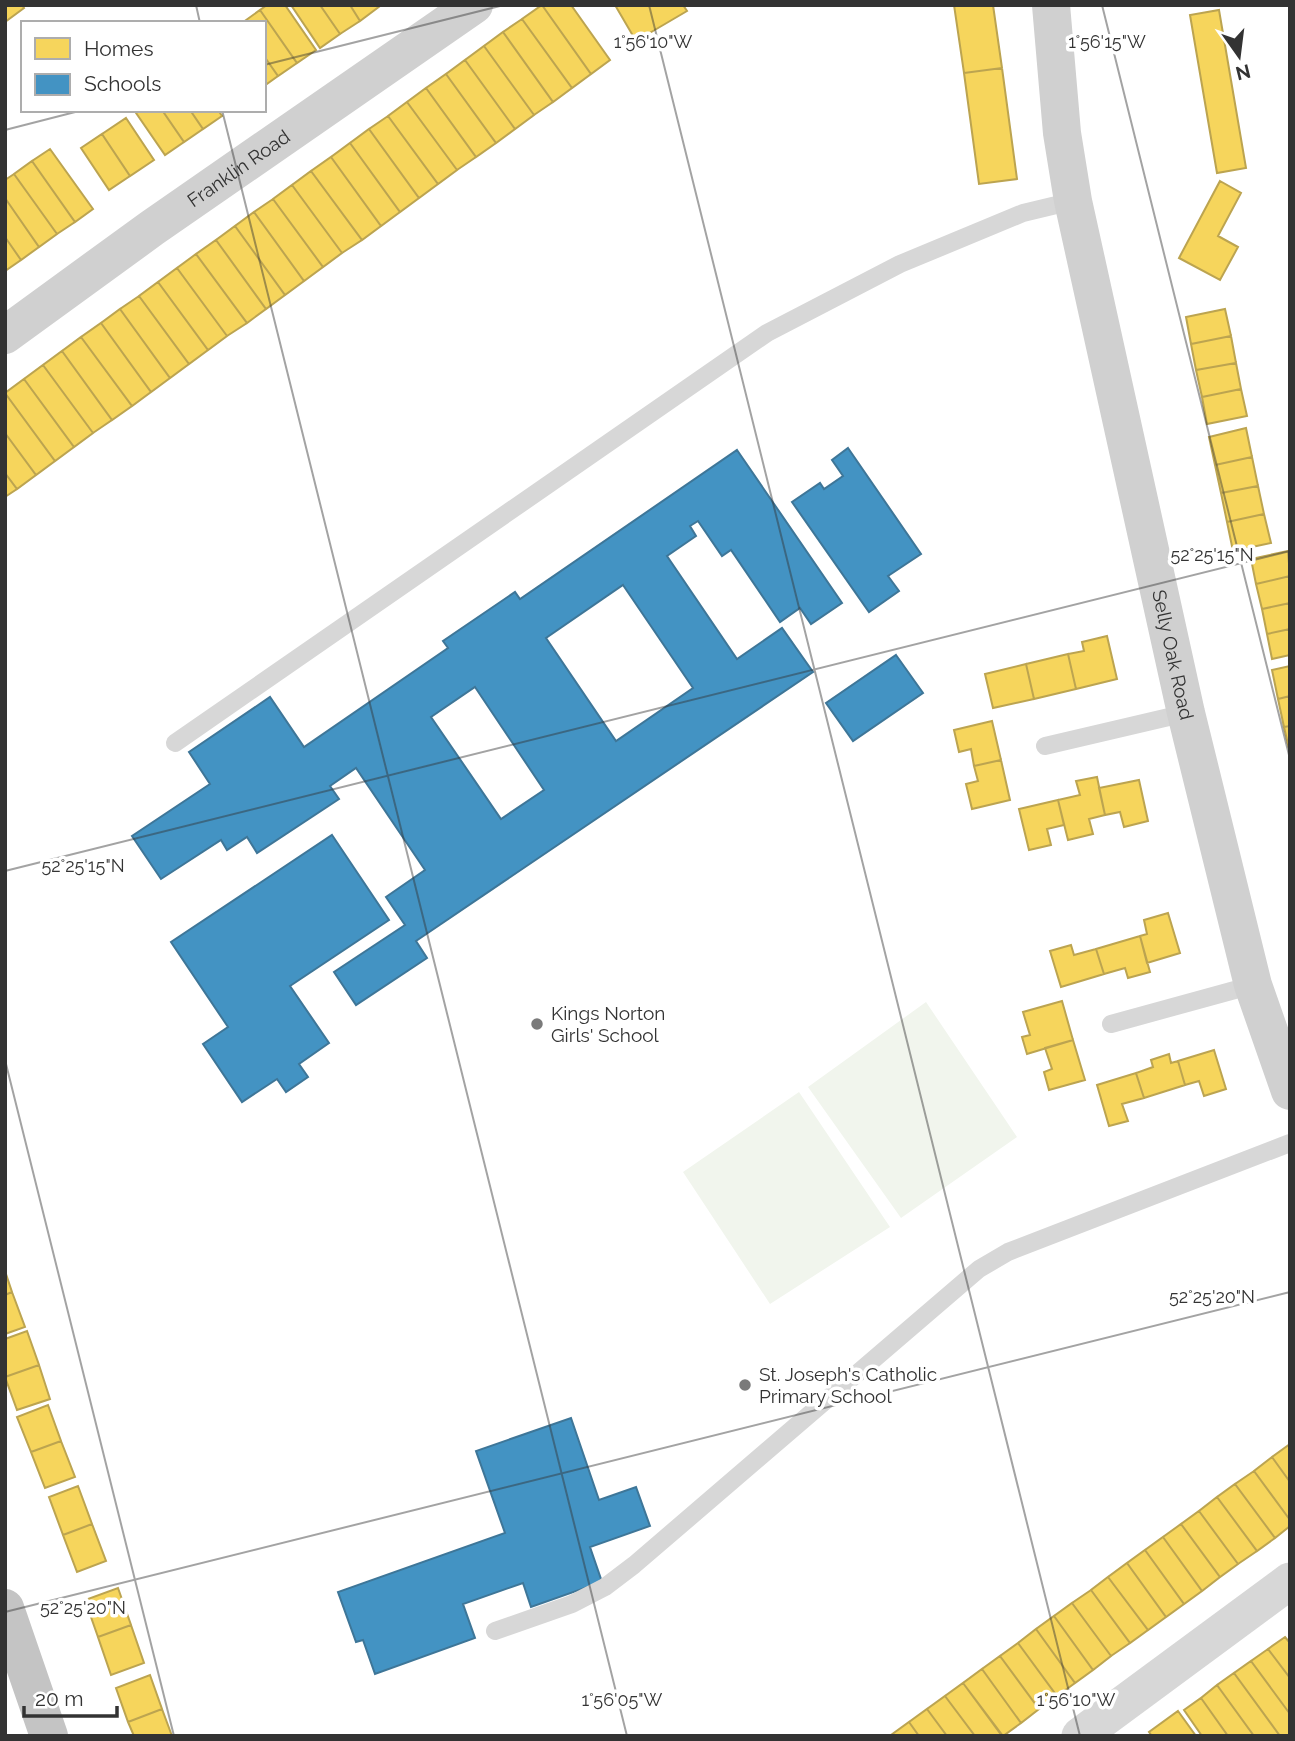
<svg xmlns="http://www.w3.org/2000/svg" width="1295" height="1741" viewBox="0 0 1295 1741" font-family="Raleway,sans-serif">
<rect width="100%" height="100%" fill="#fff"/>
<!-- green -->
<path fill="#f1f5ed" d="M926 1002 1017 1137 901 1218 808 1087Z
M799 1092 890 1227 770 1304 683 1172Z"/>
<!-- homes -->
<path fill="#f6d55c" stroke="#bca450" stroke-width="2" d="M5 5H22L24 8 5 22Z
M267 5H285L316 50 297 63 260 10Z
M291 5H320L340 34 320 48Z
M320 5H350L360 21 340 34Z
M350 5H380V6L360 21Z
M542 5H571L610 60 591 74Z
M542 5 591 74 572 88 522 19Z
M615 5H683L687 11 636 41Z
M954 5H993L1002 68 964 73Z
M260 10 297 63 278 76 264 56V23H242Z
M1219 10 1246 168 1217 173 1190 15Z
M522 19 572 88 553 102 503 32Z
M503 32 553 102 534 115 484 46Z
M484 46 534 115 515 129 465 60Z
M264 56 278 76 264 86Z
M465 60 515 129 496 143 446 74Z
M1002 68 1017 179 979 184 964 73Z
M446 74 496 143 476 157 426 88Z
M426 88 476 157 457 170 407 102Z
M407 102 457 170 438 184 388 116Z
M134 110H162L184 142 165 155Z
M162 110H190L203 129 184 142Z
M190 110H218L222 116 203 129Z
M388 116 438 184 419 198 369 129Z
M126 118 154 160 130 176 102 134Z
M369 129 419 198 400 212 350 143Z
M102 134 130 176 109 190 81 148Z
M350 143 400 212 381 226 331 157Z
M50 149 93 209 75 222 32 161Z
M331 157 381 226 362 240 311 171Z
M32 161 75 222 57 234 14 174Z
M311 171 362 240 342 253 292 185Z
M14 174 57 234 39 247 5 198V180Z
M1220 181 1241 193 1218 236 1238 247 1220 280 1179 258Z
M292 185 342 253 323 267 273 199Z
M5 198 39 247 21 260 5 237Z
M273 199 323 267 304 281 254 212Z
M254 212 304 281 285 295 235 226Z
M235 226 285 295 266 309 216 240Z
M5 237 21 260 5 271Z
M216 240 266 309 247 323 196 254Z
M196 254 247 323 227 336 177 268Z
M177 268 227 336 208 350 158 282Z
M158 282 208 350 189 364 139 296Z
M139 296 189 364 170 378 120 309Z
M120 309 170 378 151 392 101 323Z
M1225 309 1231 336 1191 344 1186 317Z
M101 323 151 392 132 406 81 337Z
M1231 336 1236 363 1196 370 1191 344Z
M81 337 132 406 112 420 62 351Z
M62 351 112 420 93 433 43 365Z
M1236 363 1241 389 1202 397 1196 370Z
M43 365 93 433 74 447 24 379Z
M24 379 74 447 55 461 5 393Z
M1241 389 1247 416 1207 424 1202 397Z
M5 393 55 461 36 475 5 433Z
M1246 428 1252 457 1215 465 1209 437Z
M5 433 36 475 17 489 5 473Z
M1252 457 1258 486 1221 493 1215 465Z
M5 473 17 489 5 497Z
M1258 486 1264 514 1227 522 1221 493Z
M1264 514 1271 543 1233 551 1227 522Z
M1288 551 1290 576 1256 584 1251 559Z
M1290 576V603L1262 609 1256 584Z
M1290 603V629L1267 634 1262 609Z
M1290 629V655L1272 659 1267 634Z
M1107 636 1117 679 1076 689 1068 654 1084 651 1082 642Z
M1068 654 1076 689 1034 699 1026 664Z
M1026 664 1034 699 993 708 985 674Z
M1290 666V696L1278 699 1272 670Z
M1290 696V726L1284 727 1278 699Z
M992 721 1001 760 974 766 971 749 959 752 954 730Z
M1290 726V753L1284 727Z
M1001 760 1010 800 972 809 966 784 978 781 974 766Z
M1097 777 1105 815 1089 819 1093 834 1068 840 1058 800 1080 795 1076 781Z
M1139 780 1148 821 1124 827 1120 812 1105 815 1099 788Z
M1058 800 1064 825 1047 829 1051 845 1029 850 1019 809Z
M1168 913 1180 953 1147 963 1140 936 1147 934 1144 920Z
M1140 936 1150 972 1128 978 1125 968 1104 974 1096 949Z
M1071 945 1074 955 1096 949 1104 974 1061 987 1050 951Z
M1062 1001 1073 1040 1027 1054 1022 1037 1030 1035 1023 1012Z
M1073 1040 1085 1080 1049 1090 1044 1072 1052 1069 1045 1048Z
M1214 1050 1226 1089 1204 1096 1199 1081 1185 1085 1178 1061Z
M1169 1054 1171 1063 1178 1061 1185 1085 1144 1098 1136 1073 1153 1067 1151 1060Z
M1136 1073 1144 1098 1122 1104 1128 1121 1109 1126 1097 1085Z
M5 1271 12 1292 5 1295Z
M12 1292 25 1327 5 1334V1295Z
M27 1331 39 1365 5 1377V1339Z
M39 1365 50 1399 17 1410 5 1377Z
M48 1405 61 1441 31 1452 17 1417Z
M61 1441 75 1477 45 1488 31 1452Z
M1290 1444V1482L1272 1457Z
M1272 1457 1290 1482V1520L1254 1471Z
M1254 1471 1290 1520V1526L1275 1538 1235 1484Z
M1235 1484 1275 1538 1257 1551 1217 1497Z
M78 1486 92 1524 63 1535 49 1497Z
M1217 1497 1257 1551 1238 1564 1199 1511Z
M1199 1511 1238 1564 1220 1577 1181 1524Z
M92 1524 106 1561 77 1572 63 1535Z
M1181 1524 1220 1577 1202 1591 1163 1537Z
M1163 1537 1202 1591 1184 1604 1145 1550Z
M1145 1550 1184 1604 1166 1617 1127 1563Z
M1127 1563 1166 1617 1148 1630 1108 1577Z
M1108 1577 1148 1630 1130 1643 1091 1590Z
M118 1588 131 1625 98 1637 85 1600Z
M1091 1590 1130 1643 1111 1656 1072 1603Z
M1072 1603 1111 1656 1093 1670 1054 1616Z
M1054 1616 1093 1670 1075 1683 1036 1629Z
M131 1625 144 1663 111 1675 98 1637Z
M1036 1629 1075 1683 1057 1696 1018 1643Z
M1285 1637 1290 1643V1678L1268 1649Z
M1018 1643 1057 1696 1039 1709 1000 1656Z
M1268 1649 1290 1678V1714L1251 1661Z
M1000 1656 1039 1709 1021 1723 982 1669Z
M1251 1661 1290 1714V1736H1280L1234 1673Z
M982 1669 1021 1723 1003 1736 963 1683Z
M1234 1673 1280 1736H1254L1217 1685Z
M150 1675 162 1709 128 1722 116 1688Z
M963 1683 1002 1736H975L945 1696Z
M1217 1685 1254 1736H1228L1201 1698Z
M945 1696 975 1736H947L927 1709Z
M1201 1698 1228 1736H1202L1184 1710Z
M162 1709 172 1736H134L128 1722Z
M927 1709 947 1736H919L909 1722Z
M1178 1711 1196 1736H1152L1149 1732Z
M909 1722 919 1736H891V1735Z"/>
<!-- schools -->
<path fill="#4393c3" stroke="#3e7698" stroke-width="2" fill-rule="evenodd" d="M848 448 921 554 888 576 899 591 869 612 792 502 820 483 824 489 843 476 832 460Z
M737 450 842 603 811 624 800 608 780 622 731 550 722 556 698 521 690 526 696 536 667 556 737 659 782 628 813 672 416 941 427 958 356 1005 334 972 405 925 386 897 425 870 356 768 330 786 339 799 257 853 247 837 227 850 221 840 161 879 132 836 210 784 189 752 270 697 304 747 448 648 443 641 515 592 520 599ZM623 585 693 688 616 741 546 638ZM475 687 544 790 501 819 431 717Z
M896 655 923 693 853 741 826 703Z
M332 835 389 920 290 986 329 1043 299 1064 308 1077 286 1092 277 1079 242 1102 203 1044 228 1027 171 942Z
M571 1418 599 1500 636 1487 650 1526 590 1547 602 1582 531 1607 523 1583 463 1604 475 1638 375 1674 363 1640 356 1642 338 1592 505 1533 476 1451Z"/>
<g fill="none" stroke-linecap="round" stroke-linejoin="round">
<!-- lane -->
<path stroke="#d7d7d7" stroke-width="18" d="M175 743 767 333 900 264 1023 213 1073 201
M1045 746 1186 713
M1111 1024 1253 985
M495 1631 572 1604 605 1587 634 1565 979 1269 1008 1252 1290 1143"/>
<!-- street -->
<path stroke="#d7d7d7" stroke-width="37" d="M1080 1736 1290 1581"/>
<!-- secondary -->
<g stroke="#d0d0d0" stroke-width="38">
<path id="s1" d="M1051 5 1062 133 1073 201 1186 713 1253 985 1290 1091"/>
<path id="s2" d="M5 335 152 228 474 5"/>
</g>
<!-- highway -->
<path stroke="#c4c4c4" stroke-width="38" d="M5 1608 49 1736"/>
</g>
<!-- ticks -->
<path fill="none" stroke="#333" stroke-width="2" stroke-opacity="0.45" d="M196 5 200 23M649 5 1080 1736M1102 5 1290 759M264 65 504 5M222 110 627 1736M5 130 83 110M5 871 1290 551M5 1060 174 1736M5 1612 1290 1292"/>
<!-- markers -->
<g fill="#7a7a7a" stroke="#fff" stroke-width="2.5">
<circle cx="537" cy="1024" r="7"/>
<circle cx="745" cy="1385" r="7"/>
</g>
<g text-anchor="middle" stroke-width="7" stroke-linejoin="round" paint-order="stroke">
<!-- street labels -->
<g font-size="19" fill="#333" stroke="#fff">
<text dy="7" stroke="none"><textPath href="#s2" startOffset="287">Franklin Road</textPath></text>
<text dy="7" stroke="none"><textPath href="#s1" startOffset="662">Selly Oak Road</textPath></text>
</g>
<!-- poi labels -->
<g font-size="19" fill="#333" stroke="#fff" text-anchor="start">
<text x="551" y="1020">Kings Norton<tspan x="551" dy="22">Girls' School</tspan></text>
<text x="759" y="1381">St. Joseph's Catholic<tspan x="759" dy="22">Primary School</tspan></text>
</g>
</g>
<g font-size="18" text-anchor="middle" fill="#333" stroke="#fff" stroke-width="7" stroke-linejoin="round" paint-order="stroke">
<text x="653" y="48">1°56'10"W</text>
<text x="1107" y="48">1°56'15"W</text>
<text x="1212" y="561">52°25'15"N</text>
<text x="83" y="872">52°25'15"N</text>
<text x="1212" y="1303">52°25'20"N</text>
<text x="83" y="1614">52°25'20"N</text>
<text x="622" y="1706">1°56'05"W</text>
<text x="1076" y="1706">1°56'10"W</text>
</g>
<!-- border -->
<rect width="1295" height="1741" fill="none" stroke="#333333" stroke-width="14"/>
<!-- legend -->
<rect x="21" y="21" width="245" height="91" fill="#ffffff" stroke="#adadad" stroke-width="2"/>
<rect x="35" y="38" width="35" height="21" fill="#f6d55c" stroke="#adadad" stroke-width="2"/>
<text x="84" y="56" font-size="21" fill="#333333">Homes</text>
<rect x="35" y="74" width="35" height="21" fill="#4393c3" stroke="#adadad" stroke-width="2"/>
<text x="84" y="91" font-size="21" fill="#333333">Schools</text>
<!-- north arrow -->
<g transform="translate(1239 56) rotate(166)" stroke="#ffffff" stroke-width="5" paint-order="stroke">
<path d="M0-5L12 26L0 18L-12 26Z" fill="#333333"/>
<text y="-10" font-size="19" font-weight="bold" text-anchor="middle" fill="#333333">N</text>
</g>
<!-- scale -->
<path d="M24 1706v10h93v-10" fill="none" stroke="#333333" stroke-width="3.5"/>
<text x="35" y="1706" font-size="21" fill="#333333" stroke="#ffffff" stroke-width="5" paint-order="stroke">20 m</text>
</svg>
